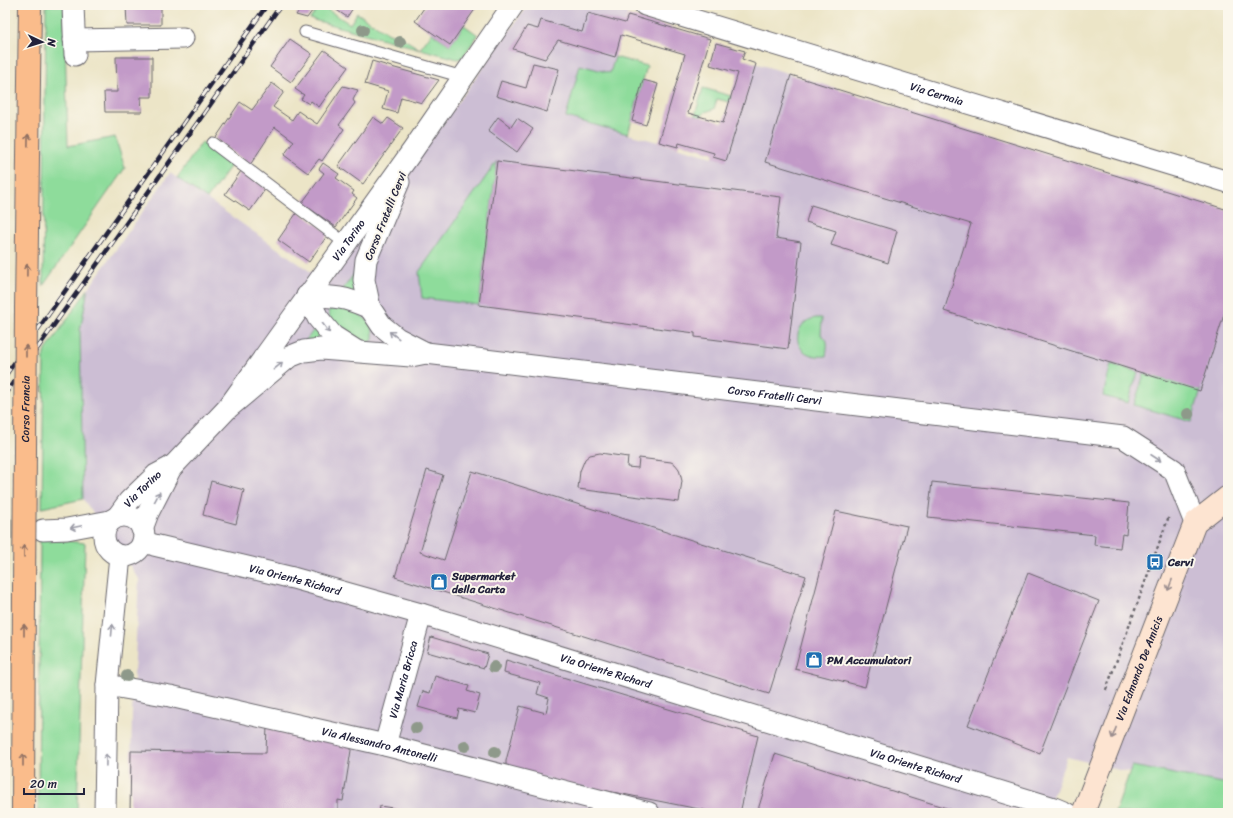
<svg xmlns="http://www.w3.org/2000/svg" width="1233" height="818" viewBox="0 0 1233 818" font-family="Sriracha,sans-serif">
<rect width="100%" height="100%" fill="#fbf7ec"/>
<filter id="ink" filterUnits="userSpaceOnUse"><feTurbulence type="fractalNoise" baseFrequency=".025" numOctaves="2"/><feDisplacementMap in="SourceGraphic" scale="8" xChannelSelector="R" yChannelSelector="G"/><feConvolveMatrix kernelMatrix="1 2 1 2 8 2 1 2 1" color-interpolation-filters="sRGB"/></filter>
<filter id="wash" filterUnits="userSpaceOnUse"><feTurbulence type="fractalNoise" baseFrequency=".012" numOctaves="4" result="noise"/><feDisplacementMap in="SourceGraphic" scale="16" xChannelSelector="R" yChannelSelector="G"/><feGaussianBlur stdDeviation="0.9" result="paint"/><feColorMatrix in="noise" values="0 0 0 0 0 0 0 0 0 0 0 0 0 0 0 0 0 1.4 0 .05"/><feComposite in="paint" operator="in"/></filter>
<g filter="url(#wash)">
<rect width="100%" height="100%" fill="#ece5c7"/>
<!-- industrial -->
<path fill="#ccbed4" d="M528 5H608L628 11 595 125 713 157 742 59 1228 210V797L1067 757 1046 813H130L132 715 139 579 83 499 80 331 88 289 170 173 328 284Z"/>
<!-- green -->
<path fill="#8edc9b" stroke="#587f6b" d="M46 5H64L68 146 115 137 125 168 43 286Z
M320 5 350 24 357 13 389 34 399 36 420 49 432 33 450 45 464 25 478 35 462 58 457 59 310 19Z
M615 57 647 66 628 134 566 117 580 65 610 73Z
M703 88 731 96 729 102 717 99 714 109 705 112 701 117 695 115Z
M202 142 232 164 207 199 177 178Z
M497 161 479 305 422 298 419 272Z
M359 267 360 297 341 292Z
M88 289 80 331 83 499 42 508 44 353Z
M342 308C359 314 375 318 373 340L368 343 350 341 330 318 328 310Z
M816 318H822L821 335C830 339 827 347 826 356 789 360 791 321 816 318Z
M316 327 326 343 303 344Z
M1111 364 1138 372 1128 403 1103 396Z
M1144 374 1201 390 1191 422 1134 405Z
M40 538 85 543 77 813H38Z
M1132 766 1228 784V813H1115Z"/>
<g id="blocks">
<!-- building -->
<path fill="#c29ac8" d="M126 5H161V25H127Z
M303 5H312L315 7 307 18 296 15Z
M329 5H355L347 17Z
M426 5H478L450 45 415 21Z
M588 13 625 23 628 15 710 39 688 113 723 123 738 73 710 65 716 43 745 51 742 59 756 64 726 161 713 157 714 153 679 143 678 147 659 142 685 54 621 35 615 57 558 40 545 59 513 49 527 26 538 29 541 20 582 32Z
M290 39 312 54 291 82 270 67Z
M324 50 348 67 319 107 311 101 309 104 301 99 304 95 295 89Z
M116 57H152V97H141L142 112H105L104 92H117Z
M372 61 395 68 439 80 422 103 401 97 397 113 383 109 388 91 365 84Z
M533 63 559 69 547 112 496 96 501 81 526 88Z
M791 75 1228 210V302L1200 391 944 311 971 224 765 162Z
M643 80 658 84 646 125 632 121Z
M272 83 284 92 273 107 292 120 298 111 317 124 343 86 358 90 353 100 355 103 339 125 344 129 322 161 319 159 308 173 284 155 294 141 275 127 250 165 215 139 240 102 252 110Z
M373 117 383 124 388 118 403 128 363 184 338 166Z
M498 117 511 127 517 118 533 129 517 152 488 131Z
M497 161 781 197 776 238 801 242 788 349 695 337V333L479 305Z
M323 163 339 174 336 178 354 191 352 194 357 198 336 227 302 203 324 173 319 169Z
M241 171 266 188 250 211 225 194Z
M811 205 897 231 888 263 831 245 836 231 806 222Z
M298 211 329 233 309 262 278 240Z
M600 453 628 457 627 467 638 468 639 458 671 462 675 464 679 469 682 481 679 502 578 489 580 471 585 459 590 455Z
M427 470 443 475 420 552 444 560 472 471 806 576 769 694 395 577Z
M211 481 244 490 236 524 203 515Z
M932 482 1129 503 1126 535 1122 534 1120 548 1094 545 1095 535 928 517Z
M836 511 907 526 865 687 795 669Z
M1028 573 1099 601 1040 753 968 725Z
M431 637 488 654 484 668 427 652Z
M506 660 758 736 740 813H719L562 782 506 766V761L520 706 546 713 549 698 537 694 540 683 504 673Z
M435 676 469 686 467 691 480 695 475 713 459 709 457 718 418 707 423 691 430 693Z
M267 726 352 744 343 801 338 800V813H130L131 751 266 753Z
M775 754 962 813H757Z
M380 806 416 812V813H379Z"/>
</g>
</g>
<g filter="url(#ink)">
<use href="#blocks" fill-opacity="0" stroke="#69666c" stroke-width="1"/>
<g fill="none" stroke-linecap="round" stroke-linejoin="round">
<!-- street-tunnel -->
<path stroke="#c4beab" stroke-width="21" stroke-dasharray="21 10" stroke-linecap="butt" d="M5 529 42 530"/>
<defs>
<path id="lane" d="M305 32 463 77
M213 143 345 243"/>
<g id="street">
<path d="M73 5 75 55"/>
<path id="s1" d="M645 5 1228 182"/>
<path d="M74 40 183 38"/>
<path d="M399 182 366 260 364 280 370 308 382 326 397 338 426 353"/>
<path d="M307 296 318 318 333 336 355 350"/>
<path d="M307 296C334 296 345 297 370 308"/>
<path id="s2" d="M227 409 289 357 304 351 321 349 411 356 426 353 443 355 1123 437 1174 470 1195 523"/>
<path id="s3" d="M118 516 129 501 156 475 173 466 227 409 413 150 513 5"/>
<circle cx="124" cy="536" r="20"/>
<path d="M142 529 148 513 172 466"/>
<path d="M43 530 67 529 110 521"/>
<path id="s4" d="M143 541 154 545 293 578 421 614 1054 808 1066 813"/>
<path id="s5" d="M107 685 170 696 385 745 649 813"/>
<path id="s6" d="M385 745 421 614"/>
<path d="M105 813 107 685 120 556"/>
</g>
<g id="secondary">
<path id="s7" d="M1083 813 1195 523 1228 497"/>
</g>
<path id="primary" d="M26 309 30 5
M23 813 24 590"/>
</defs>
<!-- lane casing -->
<use href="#lane" stroke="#69666c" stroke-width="13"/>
<!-- street casing -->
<use href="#street" stroke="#69666c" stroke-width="23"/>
<!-- secondary casing -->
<use href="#secondary" stroke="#69666c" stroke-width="24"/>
<!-- primary casing -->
<use href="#primary" stroke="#69666c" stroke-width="24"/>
<!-- path -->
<path stroke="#69666c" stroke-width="2.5" stroke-dasharray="3 3" stroke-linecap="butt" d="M1106 690 1169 516"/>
<!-- lane -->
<use href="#lane" stroke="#fff" stroke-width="11"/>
<!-- street -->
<use href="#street" stroke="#fff" stroke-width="21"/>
<!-- secondary -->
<use href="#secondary" stroke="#fde4d1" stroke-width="22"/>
<!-- primary -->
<use href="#primary" stroke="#fabc8b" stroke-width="22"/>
<defs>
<path id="rail" d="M5 376 267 5
M5 394 281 5"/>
</defs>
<!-- rail casing -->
<use href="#rail" stroke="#22223b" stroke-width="4.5"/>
<!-- rail -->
<use href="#rail" stroke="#fbf7ec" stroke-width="3" stroke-dasharray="9" stroke-linecap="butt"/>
<defs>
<g id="primary-bridge">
<path id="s8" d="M24 590 26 309"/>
</g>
</defs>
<!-- primary-bridge casing -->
<use href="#primary-bridge" stroke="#69666c" stroke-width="24" stroke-linecap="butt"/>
<!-- primary-bridge -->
<use href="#primary-bridge" stroke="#fabc8b" stroke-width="22"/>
</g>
<!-- trees -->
<g fill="#8e998a">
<circle cx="363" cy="30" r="6"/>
<circle cx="400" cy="42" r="6"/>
<circle cx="1188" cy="414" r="6"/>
<circle cx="494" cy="667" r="6"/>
<circle cx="127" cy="676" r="6"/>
<circle cx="416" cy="728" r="6"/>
<circle cx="465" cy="746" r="6"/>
<circle cx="495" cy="752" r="6"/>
</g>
<!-- one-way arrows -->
<defs><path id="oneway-shaft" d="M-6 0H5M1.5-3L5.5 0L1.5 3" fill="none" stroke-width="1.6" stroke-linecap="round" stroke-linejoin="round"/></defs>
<g stroke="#8e6f63">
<use href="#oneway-shaft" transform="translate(28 140) rotate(-89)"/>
<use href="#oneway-shaft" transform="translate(27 270) rotate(-89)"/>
<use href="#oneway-shaft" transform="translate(26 351) rotate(-90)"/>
<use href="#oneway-shaft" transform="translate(24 551) rotate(-90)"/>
<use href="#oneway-shaft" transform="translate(24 630) rotate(-90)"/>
<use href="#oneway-shaft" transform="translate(23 760) rotate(-90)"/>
</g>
<g stroke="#9c9ca7">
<use href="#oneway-shaft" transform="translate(326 328) rotate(53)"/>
<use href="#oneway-shaft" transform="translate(394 335) rotate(-143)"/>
<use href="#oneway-shaft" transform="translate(278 366) rotate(-39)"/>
<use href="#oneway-shaft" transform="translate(1156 458) rotate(33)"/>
<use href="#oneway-shaft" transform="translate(157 497) rotate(-62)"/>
<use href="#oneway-shaft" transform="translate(76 527) rotate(168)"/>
<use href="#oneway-shaft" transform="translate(112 630) rotate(-85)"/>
<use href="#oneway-shaft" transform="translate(106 760) rotate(-89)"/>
</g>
<g stroke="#9a8d8e">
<use href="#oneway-shaft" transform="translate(1170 585) rotate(111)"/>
<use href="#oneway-shaft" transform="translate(1114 733) rotate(111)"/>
</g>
</g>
<!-- icons -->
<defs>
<symbol id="bus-square" viewBox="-11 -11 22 22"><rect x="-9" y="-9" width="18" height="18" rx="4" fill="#1f6fb2" stroke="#fbf7ec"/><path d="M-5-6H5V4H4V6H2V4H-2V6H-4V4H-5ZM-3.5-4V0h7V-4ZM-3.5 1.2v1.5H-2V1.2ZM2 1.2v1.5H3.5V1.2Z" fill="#fff"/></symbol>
<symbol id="shop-square" viewBox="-11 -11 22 22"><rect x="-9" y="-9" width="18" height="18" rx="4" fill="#1f6fb2" stroke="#fbf7ec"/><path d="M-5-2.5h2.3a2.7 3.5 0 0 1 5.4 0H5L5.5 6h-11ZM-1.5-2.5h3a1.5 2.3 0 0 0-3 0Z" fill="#fff"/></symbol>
</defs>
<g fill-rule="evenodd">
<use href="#bus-square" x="1145" y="552" width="20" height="20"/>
<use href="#shop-square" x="429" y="572" width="20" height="20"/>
<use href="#shop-square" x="804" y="650" width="20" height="20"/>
</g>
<g text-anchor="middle" stroke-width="4" stroke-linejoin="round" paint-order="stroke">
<!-- street labels -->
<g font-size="11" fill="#22223b" stroke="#fbf7ec">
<text dy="4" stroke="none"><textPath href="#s1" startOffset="305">Via Cernaia</textPath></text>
<text transform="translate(385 216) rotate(-68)" y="4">Corso Fratelli Cervi</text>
<text dy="4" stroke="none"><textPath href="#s3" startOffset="362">Via Torino</textPath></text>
<text dy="4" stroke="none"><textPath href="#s2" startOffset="571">Corso Fratelli Cervi</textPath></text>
<text dy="4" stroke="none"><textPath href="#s8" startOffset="181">Corso Francia</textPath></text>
<text dy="4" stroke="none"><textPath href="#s3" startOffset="37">Via Torino</textPath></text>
<text dy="4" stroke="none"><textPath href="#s4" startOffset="157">Via Oriente Richard</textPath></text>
<text dy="4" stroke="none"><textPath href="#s7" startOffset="155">Via Edmondo De Amicis</textPath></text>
<text dy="4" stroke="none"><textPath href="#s4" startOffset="481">Via Oriente Richard</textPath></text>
<text dy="4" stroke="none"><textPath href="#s6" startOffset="68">Via Maria Bricca</textPath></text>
<text dy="4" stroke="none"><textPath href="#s5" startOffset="279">Via Alessandro Antonelli</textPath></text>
<text dy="4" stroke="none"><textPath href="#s4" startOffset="805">Via Oriente Richard</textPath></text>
</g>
<!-- poi labels -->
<g font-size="11" font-weight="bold" fill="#22223b" stroke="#fbf7ec" text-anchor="start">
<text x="1168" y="566">Cervi</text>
<text x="452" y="580">Supermarket<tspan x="452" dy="13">della Carta</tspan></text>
<text x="827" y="664">PM Accumulatori</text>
</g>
</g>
<!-- margin -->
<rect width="1233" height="818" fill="none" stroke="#fbf7ec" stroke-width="20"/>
<!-- north arrow -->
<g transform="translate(42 42) rotate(94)" stroke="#fbf7ec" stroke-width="3" paint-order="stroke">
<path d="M0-3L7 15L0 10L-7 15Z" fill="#22223b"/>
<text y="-6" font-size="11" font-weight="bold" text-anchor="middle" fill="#22223b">N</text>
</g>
<!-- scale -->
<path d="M24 788v6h60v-6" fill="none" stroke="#22223b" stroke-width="2"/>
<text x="30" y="788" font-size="12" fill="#22223b" stroke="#fbf7ec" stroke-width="3" paint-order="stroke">20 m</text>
</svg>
